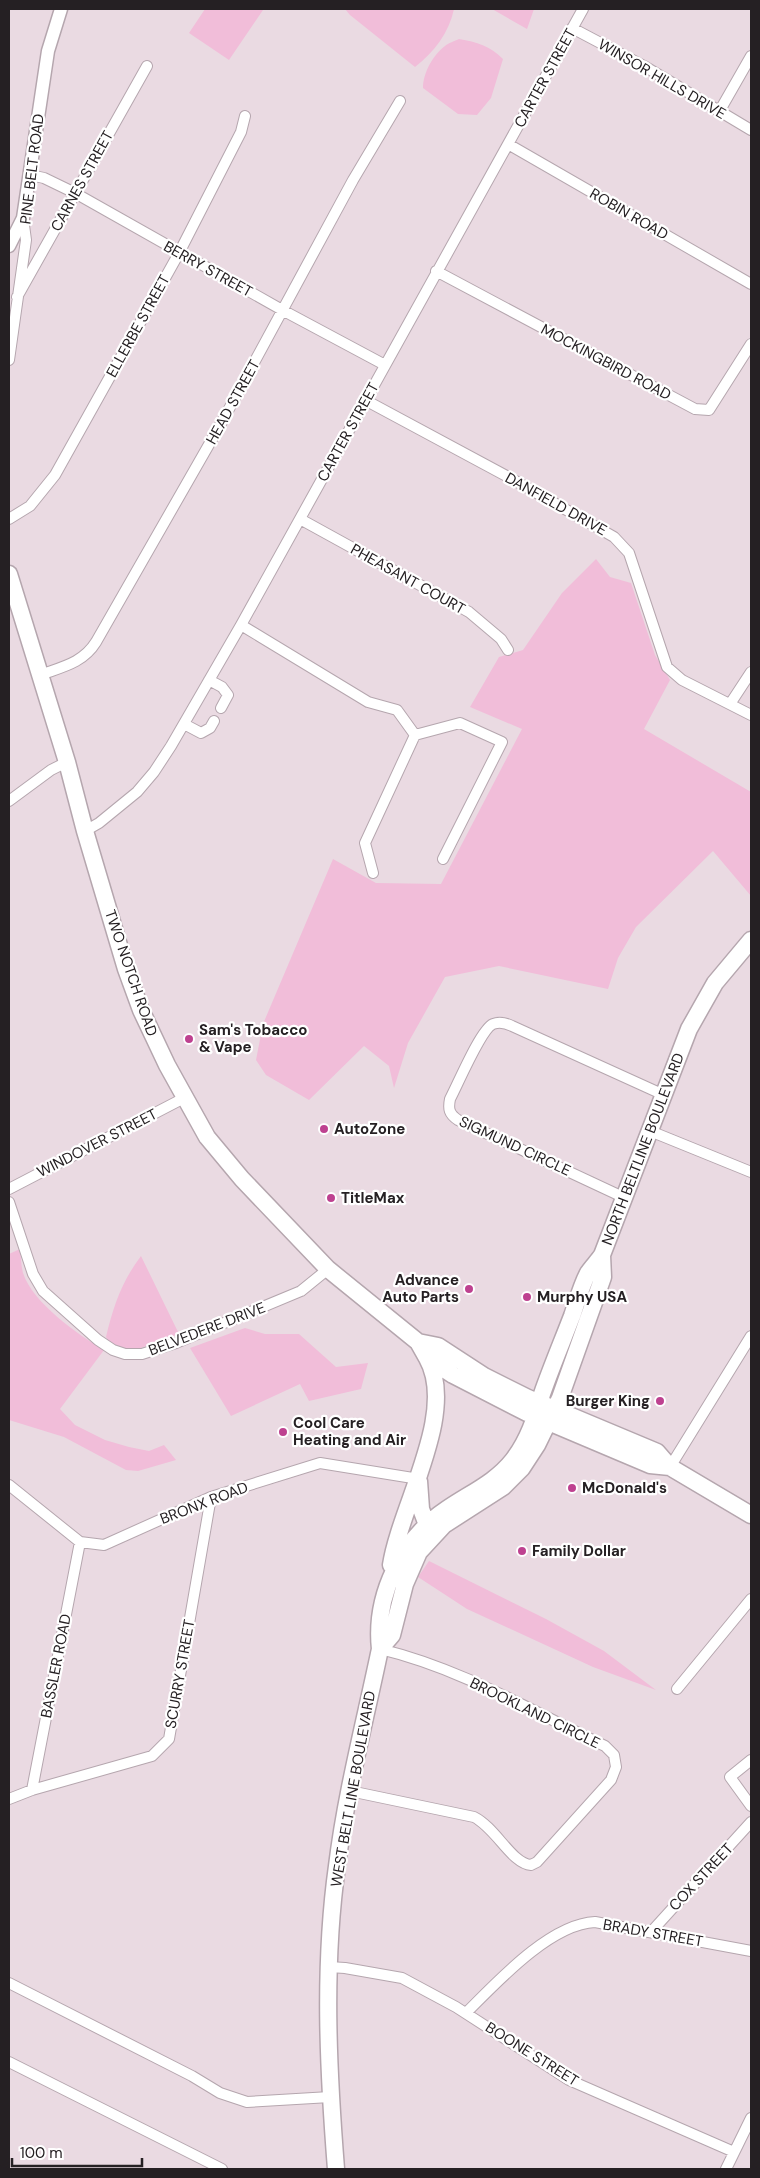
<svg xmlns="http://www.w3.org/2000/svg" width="760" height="2178" viewBox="0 0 760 2178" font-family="'DM Sans',sans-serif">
<rect width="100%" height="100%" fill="#eadae2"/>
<!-- green -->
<path fill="#f1bdd9" d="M205 9H260L263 10 229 60 189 33Z
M345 9H454C449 33 434 52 415 67L350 15Z
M492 9H534L527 29Z
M459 39C477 42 490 46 503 59L491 98 477 115 458 114 423 88C423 73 433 55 445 46 448 43 455 41 459 39Z
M596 559 610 577 631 583 655 655 670 680 644 729 751 792V896L713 851 636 927 618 958 608 989 499 966 445 977 408 1043 394 1088 389 1066 364 1046 309 1100 266 1075 256 1060 263 1024 333 859 376 883 441 884 522 729 470 707 499 657 523 650 562 593Z
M20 1249C21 1257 21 1265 23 1273 33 1303 77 1334 104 1350L60 1409 75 1425 105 1440 129 1447 149 1451 164 1445 176 1460 138 1471 126 1470 64 1437 9 1420V1254Z
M141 1256 179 1334 135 1350 111 1345 106 1337C113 1307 122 1281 141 1256Z
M245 1328 265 1334H299L336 1367 368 1363 361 1389 309 1401 300 1384 231 1416 190 1348Z
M429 1561 546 1619 604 1651 656 1690 593 1667 467 1609 418 1577Z"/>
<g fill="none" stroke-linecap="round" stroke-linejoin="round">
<defs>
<path id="minor" d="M572 28 644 66 751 130
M719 112 751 56
M508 144 751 284
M30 175 44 178 75 193 284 311 385 365
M436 271 695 409 709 410 751 344
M17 297 147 66
M9 360 26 240 23 218
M365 400 512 479 614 537 629 553 667 667 682 680 751 715
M9 519 30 506 55 475 179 253 241 132 245 116
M300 519 469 612 501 639 508 650
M241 625 368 702 397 710 415 735
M40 675C62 667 83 663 96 642L223 420 353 180 400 101
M209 680 222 687 228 695 221 708
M730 704 751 672
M184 724 201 733 210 728 214 721
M9 801 51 770 67 762
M85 831 99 823 137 792 154 772 171 746 241 625 583 9
M373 873 365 843 415 735 460 723 502 742 443 859
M650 1131 751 1172
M9 1189 186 1097
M625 1198 458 1120C449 1114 448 1109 450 1099 458 1084 481 1029 493 1024 500 1021 506 1023 512 1026L664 1095
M9 1202 33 1274 43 1291 98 1340 113 1350 125 1354H142L176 1343 301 1291 328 1269
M670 1467 751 1336
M9 1485 80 1542 104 1545 211 1497 320 1463 419 1479
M677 1689 751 1599
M751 1760 730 1777 751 1806
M32 1790 80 1542
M350 1791 474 1817C496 1828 512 1864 531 1865L537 1862 611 1780 616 1767 614 1755 605 1746C532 1711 460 1668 380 1649
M9 1799 32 1790 152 1756 169 1739 211 1497
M651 1932 751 1822
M329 1967 345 1968 402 1978 456 2007 569 2080 734 2152
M9 1983 192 2076 220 2093 247 2102 330 2097
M466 2013C497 1982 550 1924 595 1922L751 1951
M9 2062 222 2169
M726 2169 751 2118"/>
<path id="tertiary" d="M9 246 23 218 48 51 61 9"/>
<path id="primary" d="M9 574 67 762 85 831 126 969 141 1010 167 1065 207 1137 242 1179 328 1269 418 1342 427 1358 453 1375 527 1413 650 1465 670 1467
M418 1342 438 1346 484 1376 528 1398 657 1452 670 1467 751 1515
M419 1481 421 1509 430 1533
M391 1565C400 1506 458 1413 427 1358
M380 1649 392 1635 405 1584 419 1552 444 1525 503 1487 522 1468 537 1445 560 1398 603 1277 602 1255
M336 2169C328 2068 323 1966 337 1866 346 1793 365 1721 380 1649 374 1595 402 1539 447 1509 470 1493 495 1483 513 1460 529 1439 535 1418 542 1394 551 1368 562 1342 572 1316 577 1302 581 1286 588 1273 592 1267 598 1261 602 1255L689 1029 715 983 751 940"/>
</defs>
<!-- minor casing -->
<use href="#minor" stroke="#b5a6ae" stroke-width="12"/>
<!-- tertiary casing -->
<use href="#tertiary" stroke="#b5a6ae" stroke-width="15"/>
<!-- primary casing -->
<use href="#primary" stroke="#b5a6ae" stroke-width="19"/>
<!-- minor -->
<use href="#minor" stroke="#fff" stroke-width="10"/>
<!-- tertiary -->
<use href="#tertiary" stroke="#fff" stroke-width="12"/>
<!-- primary -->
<use href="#primary" stroke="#fff" stroke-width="16"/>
</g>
<!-- markers -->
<g fill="#be4190" stroke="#fff" stroke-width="2">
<circle cx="189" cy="1039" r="5"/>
<circle cx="324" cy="1129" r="5"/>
<circle cx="331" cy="1198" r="5"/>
<circle cx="469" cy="1289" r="5"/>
<circle cx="527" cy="1297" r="5"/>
<circle cx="660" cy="1401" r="5"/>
<circle cx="283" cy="1432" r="5"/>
<circle cx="572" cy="1488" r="5"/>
<circle cx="522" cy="1551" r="5"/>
</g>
<g text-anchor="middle" stroke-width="4.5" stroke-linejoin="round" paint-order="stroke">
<!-- street labels -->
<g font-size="15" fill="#252023" stroke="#fff">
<text transform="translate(545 78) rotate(-61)" y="5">CARTER STREET</text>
<text transform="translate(662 79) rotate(30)" y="5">WINSOR HILLS DRIVE</text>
<text transform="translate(32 169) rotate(-83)" y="5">PINE BELT ROAD</text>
<text transform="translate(82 181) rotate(-61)" y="5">CARNES STREET</text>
<text transform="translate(629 214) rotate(30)" y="5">ROBIN ROAD</text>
<text transform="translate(208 269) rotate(29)" y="5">BERRY STREET</text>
<text transform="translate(138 326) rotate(-61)" y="5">ELLERBE STREET</text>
<text transform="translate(606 362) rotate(28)" y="5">MOCKINGBIRD ROAD</text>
<text transform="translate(233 402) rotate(-61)" y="5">HEAD STREET</text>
<text transform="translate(348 432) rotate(-61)" y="5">CARTER STREET</text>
<text transform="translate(556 504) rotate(29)" y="5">DANFIELD DRIVE</text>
<text transform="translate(408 579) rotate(29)" y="5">PHEASANT COURT</text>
<text transform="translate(131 973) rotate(71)" y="5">TWO NOTCH ROAD</text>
<text transform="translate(97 1143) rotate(-27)" y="5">WINDOVER STREET</text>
<text transform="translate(515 1146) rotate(25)" y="5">SIGMUND CIRCLE</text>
<text transform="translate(643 1149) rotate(-69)" y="5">NORTH BELTLINE BOULEVARD</text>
<text transform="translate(207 1329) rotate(-21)" y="5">BELVEDERE DRIVE</text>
<text transform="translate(204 1503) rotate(-21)" y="5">BRONX ROAD</text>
<text transform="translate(56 1666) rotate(-79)" y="5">BASSLER ROAD</text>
<text transform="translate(180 1674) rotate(-80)" y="5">SCURRY STREET</text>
<text transform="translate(535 1713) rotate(26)" y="5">BROOKLAND CIRCLE</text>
<text transform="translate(353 1789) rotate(-80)" y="5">WEST BELT LINE BOULEVARD</text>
<text transform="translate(701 1877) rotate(-47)" y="5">COX STREET</text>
<text transform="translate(653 1933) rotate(10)" y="5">BRADY STREET</text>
<text transform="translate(532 2054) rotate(32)" y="5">BOONE STREET</text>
</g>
<!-- poi labels -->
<g font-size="15" font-weight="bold" fill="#252023" stroke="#fff" text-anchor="start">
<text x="199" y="1035">Sam's Tobacco<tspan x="199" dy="17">&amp; Vape</tspan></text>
<text x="334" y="1134">AutoZone</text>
<text x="341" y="1203">TitleMax</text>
<text x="459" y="1285" text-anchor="end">Advance<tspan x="459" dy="17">Auto Parts</tspan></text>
<text x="537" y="1302">Murphy USA</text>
<text x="650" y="1406" text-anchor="end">Burger King</text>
<text x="293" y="1428">Cool Care<tspan x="293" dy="17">Heating and Air</tspan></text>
<text x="582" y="1493">McDonald's</text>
<text x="532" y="1556">Family Dollar</text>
</g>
</g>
<!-- border -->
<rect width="760" height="2178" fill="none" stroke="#252023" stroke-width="20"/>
<!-- scale -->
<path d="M12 2158v8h130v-8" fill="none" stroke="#252023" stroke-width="2.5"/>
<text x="20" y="2158" font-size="15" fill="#252023" stroke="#ffffff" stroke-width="4" paint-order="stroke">100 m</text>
</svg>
